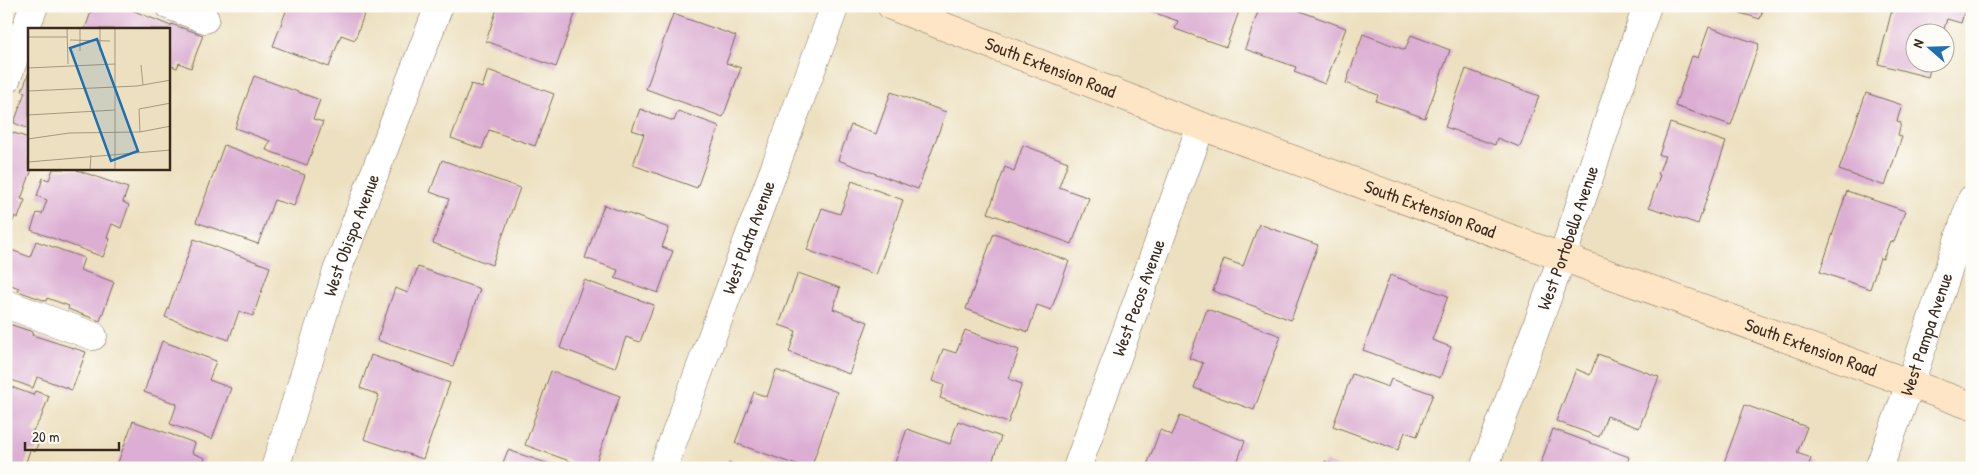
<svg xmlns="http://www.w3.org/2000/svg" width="1978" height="474" viewBox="0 0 1978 474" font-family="'Patrick Hand',sans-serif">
<rect width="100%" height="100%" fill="#fdfcf7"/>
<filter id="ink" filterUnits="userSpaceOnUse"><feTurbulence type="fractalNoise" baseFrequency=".02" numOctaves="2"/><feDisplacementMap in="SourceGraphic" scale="10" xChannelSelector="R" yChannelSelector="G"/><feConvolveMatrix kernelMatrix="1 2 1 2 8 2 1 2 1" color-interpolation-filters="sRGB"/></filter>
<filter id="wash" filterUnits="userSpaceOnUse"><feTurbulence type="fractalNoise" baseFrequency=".0096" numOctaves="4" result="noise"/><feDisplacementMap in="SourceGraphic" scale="20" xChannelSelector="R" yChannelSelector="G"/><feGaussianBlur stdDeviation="1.12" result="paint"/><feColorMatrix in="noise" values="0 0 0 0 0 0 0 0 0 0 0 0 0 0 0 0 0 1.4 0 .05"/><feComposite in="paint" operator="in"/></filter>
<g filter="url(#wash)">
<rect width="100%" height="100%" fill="#ede0c0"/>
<g id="blocks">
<!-- building -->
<path fill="#dcaed3" d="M93 6H115L121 8 122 6 171 26V24L203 35 191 68 179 63 177 68 169 65V29H85Z
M288 6H367L355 40 341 35 329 67 273 46Z
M498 6H521L529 9 530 6H578L556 67 486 41Z
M1148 6H1241L1226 47 1175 29 1178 21 1146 10Z
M1260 6H1286L1346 28 1325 84 1294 72 1296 67 1245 49Z
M1717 6H1764L1760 19Z
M1893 6H1966L1961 23 1947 19 1943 32H1916V62H1932L1928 77 1878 64Z
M673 14 736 36 726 63 741 68 723 117 646 89Z
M1709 27 1759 44 1731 125 1675 106 1692 56 1698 58Z
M1363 34 1405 50 1411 35 1450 50 1425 118 1376 101 1378 95 1346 83Z
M1466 69 1539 96 1520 147 1497 138 1495 145 1445 127Z
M488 70 554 94 535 146 489 130 482 149 451 138 471 84 482 88Z
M29 72V129L14 123 25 92 22 91Z
M254 76 320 100 313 119 323 122 307 165 266 150 270 141 235 128Z
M891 92 946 112 918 189 838 160 851 125 876 134Z
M1866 93 1902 105 1897 121 1901 123 1898 135 1902 137 1885 186 1839 170Z
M640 109 674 121 678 111 719 126 697 188 633 165 644 134 632 130Z
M1670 123 1726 142 1698 224 1649 207 1660 175 1658 174 1665 156 1659 155Z
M11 132 29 138V169H32L21 199 25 200 18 218 15 216 11 226 6 224V144Z
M224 145 305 175 294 206 274 200 258 244 196 222Z
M1023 145 1068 162 1059 187 1089 198 1072 244 988 213 1005 167 1014 171Z
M442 160 520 188 492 265 433 243 449 199 430 192Z
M53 169H74L128 188 123 202 129 205 121 228 112 224 107 238 110 239 103 257 31 230 37 213 42 214 47 200 37 196 43 178 49 180Z
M852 181 903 200 876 275 807 250 822 208 840 214Z
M1847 191 1905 211 1894 242 1890 241 1883 259 1880 258 1870 289 1820 272Z
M604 205 669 228 662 247 673 251 658 293 615 278 618 270 585 258Z
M1259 224 1318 245 1291 320 1213 291 1224 259 1243 266Z
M994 233 1069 261 1051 310 1037 305 1028 332 966 309Z
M194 239 270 267 253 316 239 311 229 340 165 317Z
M36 241 84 258 80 270 114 282 100 321 68 309 69 306 47 298 46 301 18 291 19 288 6 283V248L30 257Z
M418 267 480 289 453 366 377 340 395 288 408 293Z
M798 273 840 288 833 309 868 322 849 374 789 352 796 331 779 325Z
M1390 275 1448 296 1432 340 1451 347 1440 378 1363 350Z
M584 280 654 305 640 342 626 337 615 368 560 348Z
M1207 309 1281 336 1254 410 1194 388 1203 363 1189 358Z
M6 323 33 332 32 335 86 352 72 390 37 377 33 388 6 378Z
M965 330 1019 350 1009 379 1022 384 1008 423 940 398 944 385 932 381 943 349 956 353Z
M162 341 216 361 209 380 231 388 212 439 170 424 177 404 144 392Z
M1598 354 1659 377 1639 428 1607 416 1599 437 1556 421 1576 369 1590 375Z
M371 355 450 383 423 459 364 439 379 395 360 388Z
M776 370 837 392 811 468H805L735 443 754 392 767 397Z
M551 371 620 396 594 468H589L525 445Z
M1352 374 1388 387 1391 379 1433 394 1417 436 1405 432 1398 450 1333 426Z
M6 385 33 395 35 391 49 396 41 418 32 432 41 435 35 452 30 450 24 468H17L6 464Z
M1745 405 1807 427 1797 453 1811 458 1808 468H1722Z
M1180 416 1245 441 1235 468H1146L1160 430 1172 435Z
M133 421 195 443 192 453 205 458 201 468H116Z
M958 421 1001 437 990 468H893L907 429 950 444Z
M1553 429 1629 457 1626 468H1539Z
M508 450 558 467V468H501Z
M1325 461 1343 468H1323Z
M729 463 743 467V468H727Z"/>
</g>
</g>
<g filter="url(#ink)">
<use href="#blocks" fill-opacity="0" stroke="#796a57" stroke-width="1"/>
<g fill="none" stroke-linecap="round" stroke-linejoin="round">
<defs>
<g id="street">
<path d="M170 6 205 19"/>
<path d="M6 80 34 6"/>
<path d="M6 304 93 336"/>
<path id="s1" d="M275 468 337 271 439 6"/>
<path id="s2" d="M663 468 835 6"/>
<path id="s3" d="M1077 468 1201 126"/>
<path id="s4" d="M1484 468 1562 258 1647 6"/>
<path id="s5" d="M1879 468 1910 384 1972 199"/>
</g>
<g id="secondary">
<path id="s6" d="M891 6 1201 126 1972 406"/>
</g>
</defs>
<!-- street casing -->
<use href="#street" stroke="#796a57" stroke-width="29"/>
<!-- secondary casing -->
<use href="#secondary" stroke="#796a57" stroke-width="29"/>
<!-- street -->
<use href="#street" stroke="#fff" stroke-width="28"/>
<!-- secondary -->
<use href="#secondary" stroke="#fde5c5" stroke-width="28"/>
</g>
</g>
<g text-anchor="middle" stroke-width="4" stroke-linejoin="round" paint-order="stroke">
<!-- street labels -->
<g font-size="18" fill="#3b2a1e" stroke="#fdfcf7">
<text dy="6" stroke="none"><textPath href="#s6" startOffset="171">South Extension Road</textPath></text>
<text dy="6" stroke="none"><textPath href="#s6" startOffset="576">South Extension Road</textPath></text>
<text dy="6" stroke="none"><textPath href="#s1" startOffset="245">West Obispo Avenue</textPath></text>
<text dy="6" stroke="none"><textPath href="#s2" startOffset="246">West Plata Avenue</textPath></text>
<text dy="6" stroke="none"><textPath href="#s4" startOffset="245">West Portobello Avenue</textPath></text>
<text dy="6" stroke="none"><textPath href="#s3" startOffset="181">West Pecos Avenue</textPath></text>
<text dy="6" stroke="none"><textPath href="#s5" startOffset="142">West Pampa Avenue</textPath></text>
<text dy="6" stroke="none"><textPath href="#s6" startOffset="981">South Extension Road</textPath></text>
</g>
</g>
<!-- overview -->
<g transform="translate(28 28)">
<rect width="142" height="142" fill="#ede0c0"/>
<path fill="none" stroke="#a6977f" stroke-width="1" d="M39 0 40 36M0 9H39M42 12 82 13M52 23V0M72 23V0M113 37 115 57M0 40 87 36M0 63 109 58 143 52M0 87 87 82M112 104 111 81 143 75M0 111 41 105 112 104 143 98M0 134 143 122M62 142 63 127M87 142V0"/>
<path fill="#1f6fb2" fill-opacity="0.15" stroke="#1f6fb2" stroke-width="2.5" d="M69 11 110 123 83 133 42 20Z"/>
<rect width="142" height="142" fill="none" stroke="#3b2a1e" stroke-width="2.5"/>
</g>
<!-- margin -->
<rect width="1978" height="474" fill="none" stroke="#fdfcf7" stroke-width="25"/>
<!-- north arrow -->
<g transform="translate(1930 48) rotate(290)"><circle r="24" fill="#fdfcf7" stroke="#afa8a0"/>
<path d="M0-4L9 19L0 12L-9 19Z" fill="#1f6fb2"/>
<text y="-8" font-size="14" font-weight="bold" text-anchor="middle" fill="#3b2a1e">N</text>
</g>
<!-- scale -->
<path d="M25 442v8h94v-8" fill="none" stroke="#3b2a1e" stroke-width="2.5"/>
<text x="32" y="442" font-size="15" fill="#3b2a1e" stroke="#fdfcf7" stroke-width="4" paint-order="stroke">20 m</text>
</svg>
